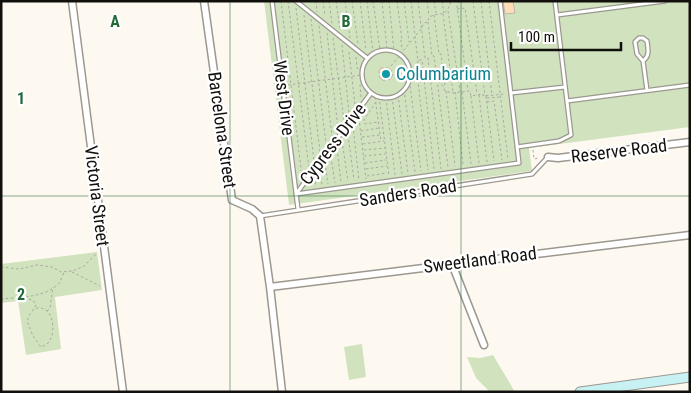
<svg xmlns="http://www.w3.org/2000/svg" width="691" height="393" viewBox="0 0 691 393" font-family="'Roboto Condensed',sans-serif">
<rect width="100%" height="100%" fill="#fef9f0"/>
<!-- green -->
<path fill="#d1e3be" d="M264 1H690V127L529 148 532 171 289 205Z
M97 252 102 290 55 297 61 349 26 355 18 301 1 303V264Z
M362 344 366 377 349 380 344 347Z
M493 355 515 392H490L476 378 467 357 480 358Z"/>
<!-- building -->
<path fill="#ffddb6" stroke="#bdb6ae" d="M503 1H513L515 13 505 14Z
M382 67 385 70 387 67 392 71 390 73 393 75 389 80 386 78 384 81 379 77 382 74 378 72Z"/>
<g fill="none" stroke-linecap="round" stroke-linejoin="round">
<defs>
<path id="lane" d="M272 1 298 209
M296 1 367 58
M557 15 665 1
M362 74a24 24 0 1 1 48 0a24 24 0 1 1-48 0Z
M643 61C650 56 648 49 647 41L643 38H639L635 42 637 54 643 61 647 90
M511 93 565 87
M567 101 690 85
M517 147 559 141 571 135 555 1
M296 194 519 163 500 1
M296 194 371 93
M260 216 532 174 548 157"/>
<path id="street" d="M72 1 123 392
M204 1 232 200 252 209 260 216 270 287 282 392
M548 157 558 158 690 142
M452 264 484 345
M270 287 690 235"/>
<path id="secondary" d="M580 392 690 377"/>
</defs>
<!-- lane casing -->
<use href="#lane" stroke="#9c9890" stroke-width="5.5"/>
<!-- street casing -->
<use href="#street" stroke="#9c9890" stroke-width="9"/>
<!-- secondary casing -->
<use href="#secondary" stroke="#9c9890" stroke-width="11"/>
<!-- path -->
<path stroke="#aba7a1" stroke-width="1" stroke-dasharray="2.5 2.5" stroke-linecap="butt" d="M281 1 302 177
M288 1 309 168
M316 1 317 12
M323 1 325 16
M329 1 332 24
M336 1 340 29
M345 1 350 38
M352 1 358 44
M360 1 366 50
M367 1 373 53
M373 1 380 50
M382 1 387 49
M389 1 394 51
M397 1 402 40H401L402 50
M404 1 409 42
M411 1 415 35
M418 1 425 58H428L441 169
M427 1 429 16
M434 1 436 13
M442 1 444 13
M459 1 457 6 468 90
M473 1 485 96
M481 1 492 95
M489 1 508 159
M296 8 314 161
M457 9 465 8 477 94
M448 11 460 91
M443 14 453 92
M304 15 320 152
M434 15 439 54H441L445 86
M311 19 326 144
M428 22 432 56H434L448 167
M319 26 332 136
M327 33 338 128
M415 36 418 62 416 63 428 170
M333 38 344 120
M342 45 349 113
M349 52 355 105
M356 57 357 68 362 71
M419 60H422L434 169
M391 66 421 29 424 23 428 22 429 17C442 11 446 18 451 1
M409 80 426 78 436 79 443 86 445 91 452 93 470 91 471 96 483 94V96L505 94
M411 81 410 85 421 171
M288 85 361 75
M404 90 415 172
M446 91 455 166
M455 92 463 165
M462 92 471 164
M398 95 408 173
M479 95 487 162
M471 96 479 163
M486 96 494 161
M361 97 360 85 363 82
M375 97 381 141
M379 97 389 176
M392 97 402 174
M386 98 395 175
M487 98 500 97
M376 102 364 120 365 124 378 122
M487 102 494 101 502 160
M359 118 366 179
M353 126 359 180
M361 131 379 128
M348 135 354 180
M362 137 380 135
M342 141 348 181
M363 144 384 141
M337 149 341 182
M364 150 385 148
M533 150 534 159 539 158
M364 156 385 154
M331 157 335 183
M325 163 328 184
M365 163 386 160
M366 169 387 166
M320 172 322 185
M367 176 387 173
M314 177 316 186
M1 267 19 269 37 265 52 267 61 272 73 271 84 266 97 253
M72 272 100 286
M24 298 33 300 36 305 33 310
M1 299C19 297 46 298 59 283 61 280 63 275 64 272
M36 308C38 308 43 308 44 309 55 314 55 336 48 343 46 345 43 346 41 347L33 336 27 321 31 312Z
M47 311 50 308 53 287"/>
<!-- lane -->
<use href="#lane" stroke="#fff" stroke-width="3"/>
<!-- street -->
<use href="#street" stroke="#fff" stroke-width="6"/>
<!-- secondary -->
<use href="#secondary" stroke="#c8f1f3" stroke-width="9"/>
</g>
<!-- grid -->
<path fill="none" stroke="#216a37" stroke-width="1" stroke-opacity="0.55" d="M230 1V392M461 1V392M1 196H690"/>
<!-- markers -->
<circle fill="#0f9aa8" stroke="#fff" stroke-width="2" cx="386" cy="74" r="5"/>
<g text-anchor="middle" stroke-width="4.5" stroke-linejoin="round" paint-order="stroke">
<!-- culture labels -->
<g font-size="18" fill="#0d838f" stroke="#fff" text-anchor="start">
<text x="396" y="80">Columbarium</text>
</g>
<!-- street labels -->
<g font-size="18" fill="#12100d" stroke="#fff">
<text transform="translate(284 98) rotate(83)" y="6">West Drive</text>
<text transform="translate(222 130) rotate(82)" y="6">Barcelona Street</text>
<text transform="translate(333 144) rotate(-53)" y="6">Cypress Drive</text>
<text transform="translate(619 151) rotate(-7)" y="6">Reserve Road</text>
<text transform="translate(408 193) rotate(-9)" y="6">Sanders Road</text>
<text transform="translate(97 196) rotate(83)" y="6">Victoria Street</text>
<text transform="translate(480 260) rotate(-7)" y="6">Sweetland Road</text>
</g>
</g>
<g font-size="16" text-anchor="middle" font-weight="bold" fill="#216a37" stroke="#fff" stroke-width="4.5" stroke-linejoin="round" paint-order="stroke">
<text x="115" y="27">A</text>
<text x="346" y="27">B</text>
<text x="21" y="104">1</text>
<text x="21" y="300">2</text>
</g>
<!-- border -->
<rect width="691" height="393" fill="none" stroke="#12100d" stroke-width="5"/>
<!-- scale -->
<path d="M511 42v8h110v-8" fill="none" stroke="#12100d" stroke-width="2.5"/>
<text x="518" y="42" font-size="15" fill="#12100d" stroke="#ffffff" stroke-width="4" paint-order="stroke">100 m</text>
</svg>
